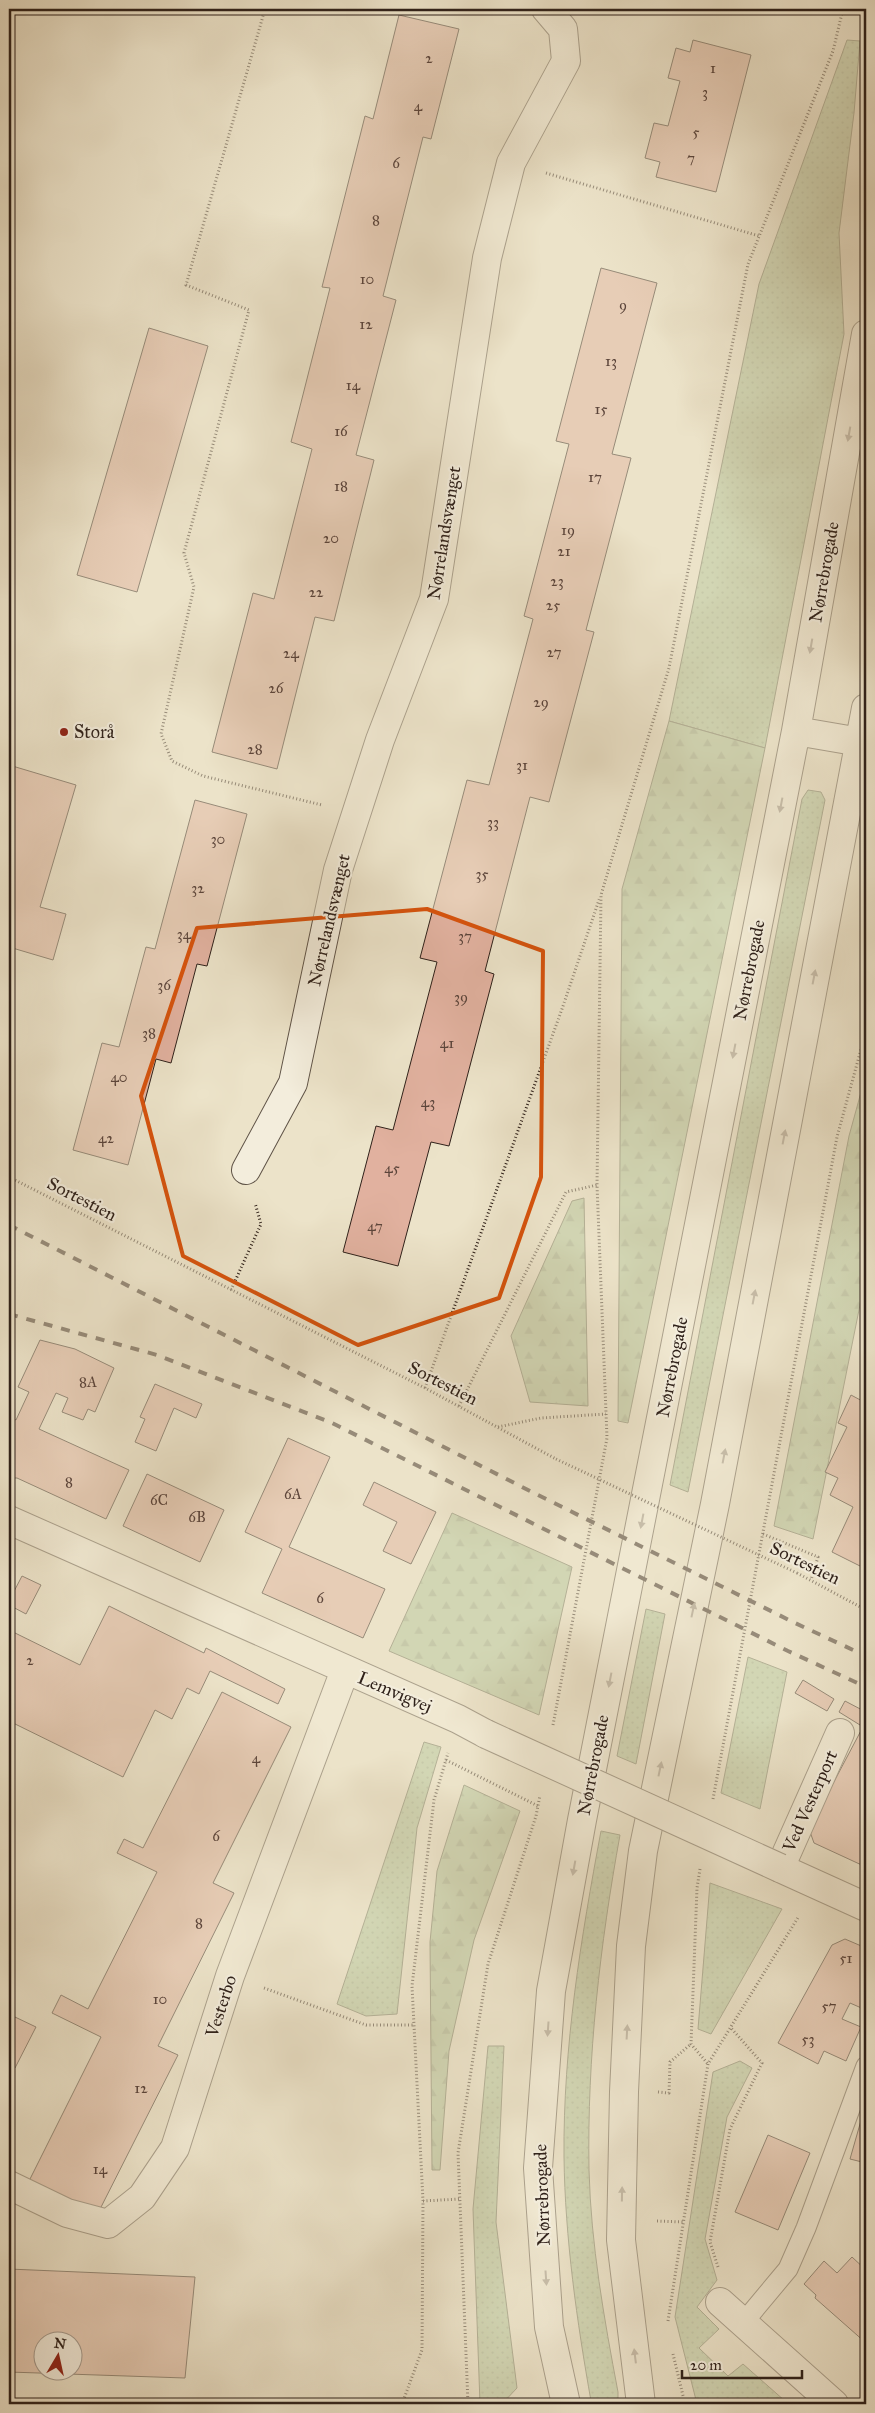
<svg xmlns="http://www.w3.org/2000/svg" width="875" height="2413" viewBox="0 0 875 2413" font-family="'IM FELL Great Primer',serif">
<defs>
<pattern id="grass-dots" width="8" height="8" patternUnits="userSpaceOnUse" patternTransform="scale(1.25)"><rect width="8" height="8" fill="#b2c59b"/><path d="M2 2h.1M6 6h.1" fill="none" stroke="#99a985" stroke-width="1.8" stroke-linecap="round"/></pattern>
<pattern id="forest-firs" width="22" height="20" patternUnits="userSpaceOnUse" patternTransform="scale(1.25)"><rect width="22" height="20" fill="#b2c59b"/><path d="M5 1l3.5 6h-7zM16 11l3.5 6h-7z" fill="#99a985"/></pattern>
</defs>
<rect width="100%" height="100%" fill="#ece3c9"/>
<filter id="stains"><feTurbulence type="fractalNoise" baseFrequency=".004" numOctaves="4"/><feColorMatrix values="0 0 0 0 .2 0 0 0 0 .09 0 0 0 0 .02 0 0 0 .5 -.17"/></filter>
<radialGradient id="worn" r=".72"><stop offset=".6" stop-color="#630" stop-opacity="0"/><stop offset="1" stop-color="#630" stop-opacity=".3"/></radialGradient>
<!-- grass -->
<path fill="url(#grass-dots)" stroke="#70735a" d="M847 40 860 41 854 113 839 233 844 334 765 748 669 721 759 284Z
M808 790 821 792 825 800 688 1492 670 1485 802 799Z
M646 1609 665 1614 636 1764 617 1756Z
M748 1657 787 1672 760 1809 721 1793Z
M424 1742 441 1747 417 1828 397 2014 366 2016 337 2004Z
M601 1831 620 1835C600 1945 587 2057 589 2170 591 2245 604 2318 618 2392V2401L615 2404H593L591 2401C577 2322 565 2238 564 2157 563 2047 581 1938 601 1831Z
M710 1883 782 1909 711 2034 698 2029Z
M488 2046H504L496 2222 517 2388 502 2404H480L473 2209Z
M740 2061 752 2068 727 2117 705 2239 717 2280 697 2307 719 2329 699 2348 728 2376 743 2364 785 2401 783 2404H697L675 2317 713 2072Z"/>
<!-- forest -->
<path fill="url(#forest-firs)" stroke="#70735a" d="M669 721 765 748 628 1423 618 1421 622 889Z
M866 1074V1275L813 1539 774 1526 849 1136Z
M584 1198 588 1406 530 1402 511 1336 572 1201Z
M452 1513 572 1567 539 1715 389 1651Z
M464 1785 520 1811 474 1940 449 2051 440 2170H432L430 1942 437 1871Z"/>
<!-- building -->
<path fill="#e1b19f" stroke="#2f211a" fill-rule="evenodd" d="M399 15 459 29 431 139 423 137 383 296 396 300 356 455 374 460 334 621 315 617 277 769 212 752 253 593 274 599 312 449 291 442 330 288 322 287 365 116 373 119Z
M693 40 751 55 716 192 656 177 660 162 645 158 654 123 668 126 680 81 668 78 676 48 690 52Z
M601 268 657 283 612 454 631 458 586 630 594 632 549 802 530 797 485 971 494 974 449 1146 431 1142 398 1266 343 1252 376 1126 393 1130 437 962 420 958 467 780 489 785 533 619 524 616 569 444 556 441Z
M149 328 208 346 137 592 77 575Z
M9 765 76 785 40 907 66 914 53 960 9 947Z
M195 800 247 814 207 966 197 964 171 1063 156 1059 128 1165 73 1150 102 1043 119 1047 146 947 155 949Z
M40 1340 75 1349 114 1368 95 1412 88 1409 83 1420 62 1412 68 1398 56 1393 39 1429 129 1470 106 1519 17 1478H9V1417L16 1420 29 1392 18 1387Z
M155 1384 202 1404 196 1418 174 1408 156 1451 135 1442 145 1419 140 1417Z
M851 1395 866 1403V1569L832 1552 853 1507 830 1495 838 1478 825 1472 847 1427 838 1423Z
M288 1438 330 1457 289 1547 385 1589 363 1638 262 1593 282 1549 245 1532Z
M147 1474 224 1510 200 1562 123 1526Z
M374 1482 436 1512 411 1564 383 1551 397 1522 363 1505Z
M22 1576 41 1585 26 1614 9 1605V1601Z
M109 1606 204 1653 206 1648 285 1689 278 1704 210 1671 199 1694 187 1688 172 1719 155 1710 123 1777 9 1721V1630L80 1665Z
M803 1680 834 1699 827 1711 795 1693Z
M222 1692 291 1727 213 1883 234 1893 158 2046 178 2055 96 2217 28 2183 101 2037 52 2013 61 1995 88 2009 157 1872 117 1853 124 1839 143 1848Z
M845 1701 866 1712 860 1725 839 1712Z
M865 1723H866V1867L814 1843 809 1829Z
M845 1939 866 1948V2010L850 2003 842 2019 861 2027 846 2061 824 2051 818 2064 778 2043 832 1945Z
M15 2017 36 2027 15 2068 9 2065V2029Z
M866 2103V2163L850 2159Z
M768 2135 810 2153 778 2230 735 2212Z
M852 2257 866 2270V2343L815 2298 816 2295 804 2284 824 2261 837 2273Z
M9 2269 195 2277 185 2378 9 2372ZM42 2340H72V2370H42Z"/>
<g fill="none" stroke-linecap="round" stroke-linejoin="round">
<defs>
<path id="service" d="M743 2323 788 2269 806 2228 866 2066"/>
<path id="minor" d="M246 1170 293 1083 338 870 380 740 434 599 487 258 511 163 566 61 563 29 546 9
M9 1520 458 1719 486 1734
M840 1733 780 1868 866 1907
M9 2185 67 2213 108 2224 142 2197 175 2148 230 1976 345 1670
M720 2302 834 2404"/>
<path id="tertiary" d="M796 731 866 743
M566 2404 549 2327 538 2168 551 1991 582 1820 796 731 866 334
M641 2404 621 2240 624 2092 631 1946 643 1851 715 1504 866 708"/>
</defs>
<!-- service casing -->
<use href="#service" stroke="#5e5246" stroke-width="21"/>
<!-- minor casing -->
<use href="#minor" stroke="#5e5246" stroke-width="30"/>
<!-- tertiary casing -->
<use href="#tertiary" stroke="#5e5246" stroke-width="30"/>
<!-- path -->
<path stroke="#2f211a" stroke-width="3" stroke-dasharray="1 2.5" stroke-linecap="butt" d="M265 9 186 285 249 310 184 553 194 587 161 734 172 761 203 776 322 805
M546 173 759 236
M9 1177 425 1388 556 1459
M231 1290 261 1224 255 1203
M425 1388 562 1009 600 897
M459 1406 566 1192 597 1185
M498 1427 541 1418 606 1414
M763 1534 818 1557 811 1580
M797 1573 866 1610
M553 1725 607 1438 597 1185 601 895 669 668 748 264 833 51 843 9
M446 1760 538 1806
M713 1799 837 1137 866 1031
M700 1869 697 1888 691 2044 708 2064
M264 1988 366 2025H414
M658 2092 669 2093 670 2062 691 2044
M423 2201 460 2199
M657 2221 684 2222
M718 2267 710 2242 730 2129 762 2063 731 2028
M668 2321 708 2064 799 1916
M673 2354 685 2404
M402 2404 422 2350 423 2201 412 1986 434 1800 448 1753
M468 2404 458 2153 488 1964 536 1816 540 1795"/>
<!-- service -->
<use href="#service" stroke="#f3eddc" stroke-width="19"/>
<!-- minor -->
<use href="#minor" stroke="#f3eddc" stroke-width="28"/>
<!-- tertiary -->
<use href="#tertiary" stroke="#f3eddc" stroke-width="28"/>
<!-- rail -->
<path stroke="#2f211a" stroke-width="4" stroke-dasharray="9 9" stroke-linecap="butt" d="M9 1225 530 1491 795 1623 866 1656
M9 1314 157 1355 332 1423 788 1651 866 1687"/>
<defs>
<path id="minor-bridge" d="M486 1734 780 1868"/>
</defs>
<!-- minor-bridge casing -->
<use href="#minor-bridge" stroke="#5e5246" stroke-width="30" stroke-linecap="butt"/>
<!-- path-bridge -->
<path stroke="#2f211a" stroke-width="3" stroke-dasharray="1 2.5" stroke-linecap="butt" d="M556 1459 797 1573"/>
<!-- minor-bridge -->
<use href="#minor-bridge" stroke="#f3eddc" stroke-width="28"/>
</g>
<!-- one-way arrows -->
<defs><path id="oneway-solid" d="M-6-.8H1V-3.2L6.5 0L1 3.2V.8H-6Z" transform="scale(1.25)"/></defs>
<g fill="#9b9185">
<use href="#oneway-solid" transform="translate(849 434) rotate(100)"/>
<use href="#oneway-solid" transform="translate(811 646) rotate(100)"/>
<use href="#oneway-solid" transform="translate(781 805) rotate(101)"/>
<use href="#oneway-solid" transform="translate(814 977) rotate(-79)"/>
<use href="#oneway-solid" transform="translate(734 1051) rotate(101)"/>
<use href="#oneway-solid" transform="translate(784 1137) rotate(-79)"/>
<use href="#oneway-solid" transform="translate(754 1297) rotate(-79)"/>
<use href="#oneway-solid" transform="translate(724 1456) rotate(-79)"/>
<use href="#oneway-solid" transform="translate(642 1521) rotate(101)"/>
<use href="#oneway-solid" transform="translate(693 1610) rotate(-78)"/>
<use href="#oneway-solid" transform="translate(610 1680) rotate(101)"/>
<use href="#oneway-solid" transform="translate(660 1769) rotate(-78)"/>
<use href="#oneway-solid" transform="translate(574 1868) rotate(100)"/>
<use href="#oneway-solid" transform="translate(548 2029) rotate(94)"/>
<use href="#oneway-solid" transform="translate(627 2032) rotate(-87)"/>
<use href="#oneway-solid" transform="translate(622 2194) rotate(-89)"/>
<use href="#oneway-solid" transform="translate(546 2278) rotate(86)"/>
<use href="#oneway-solid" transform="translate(635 2356) rotate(-97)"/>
</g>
<!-- marked area -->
<path d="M0 0H875V2413H0ZM427 909 543 951 541 1177 499 1298 358 1345 183 1256 141 1096 197 928Z" fill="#ece3c9" fill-opacity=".55" fill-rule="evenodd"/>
<path fill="none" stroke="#d6530d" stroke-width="4" stroke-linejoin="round" d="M427 909 543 951 541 1177 499 1298 358 1345 183 1256 141 1096 197 928Z"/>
<!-- markers -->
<circle fill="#8f2418" stroke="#f3eddc" stroke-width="2" cx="64" cy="732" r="5"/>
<g text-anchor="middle" stroke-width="4.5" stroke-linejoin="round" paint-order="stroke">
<!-- number labels -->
<g font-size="15" fill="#5c453b">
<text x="429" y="63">2</text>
<text x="713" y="73">1</text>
<text x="705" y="97">3</text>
<text x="418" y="111">4</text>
<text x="696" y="137">5</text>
<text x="691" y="163">7</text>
<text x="396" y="168">6</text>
<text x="376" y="225">8</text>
<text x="367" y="284">10</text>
<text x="623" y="310">9</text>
<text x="366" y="329">12</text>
<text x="611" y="366">13</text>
<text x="353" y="390">14</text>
<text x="601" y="414">15</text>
<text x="341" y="436">16</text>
<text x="595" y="482">17</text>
<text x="341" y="491">18</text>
<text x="568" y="535">19</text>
<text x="331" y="543">20</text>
<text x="564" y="556">21</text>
<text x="557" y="586">23</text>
<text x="316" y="597">22</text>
<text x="553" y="610">25</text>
<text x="554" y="657">27</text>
<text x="291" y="658">24</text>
<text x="276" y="693">26</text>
<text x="541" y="707">29</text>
<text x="255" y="754">28</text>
<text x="522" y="770">31</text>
<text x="493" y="827">33</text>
<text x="218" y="844">30</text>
<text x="482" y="879">35</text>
<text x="198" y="893">32</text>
<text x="184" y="939">34</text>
<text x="465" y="941">37</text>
<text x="164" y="990">36</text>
<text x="461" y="1002">39</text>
<text x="149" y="1038">38</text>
<text x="447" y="1048">41</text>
<text x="119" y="1082">40</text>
<text x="428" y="1107">43</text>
<text x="106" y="1143">42</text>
<text x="392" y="1173">45</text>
<text x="375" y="1231">47</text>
<text x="88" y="1387">8A</text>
<text x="69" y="1487">8</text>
<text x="293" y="1499">6A</text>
<text x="159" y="1505">6C</text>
<text x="197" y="1522">6B</text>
<text x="320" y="1603">6</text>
<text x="30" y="1665">2</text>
<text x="256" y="1763">4</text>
<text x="216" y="1841">6</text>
<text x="199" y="1928">8</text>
<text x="846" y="1963">51</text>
<text x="160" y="2004">10</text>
<text x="829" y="2011">57</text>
<text x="808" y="2044">53</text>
<text x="141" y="2093">12</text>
<text x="100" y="2174">14</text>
</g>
<!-- street labels -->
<g font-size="18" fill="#2f211a" stroke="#f3eddc">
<text transform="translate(444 533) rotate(-81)" y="6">Nørrelandsvænget</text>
<text transform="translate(824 572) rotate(-80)" y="6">Nørrebrogade</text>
<text transform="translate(329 920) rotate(-77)" y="6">Nørrelandsvænget</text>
<text transform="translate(749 970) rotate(-79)" y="6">Nørrebrogade</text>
<text transform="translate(82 1199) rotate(27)" y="6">Sortestien</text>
<text transform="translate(672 1367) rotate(-79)" y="6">Nørrebrogade</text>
<text transform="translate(443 1383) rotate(27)" y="6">Sortestien</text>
<text transform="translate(805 1563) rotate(26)" y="6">Sortestien</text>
<text transform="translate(395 1692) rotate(23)" y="6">Lemvigvej</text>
<text transform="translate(593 1765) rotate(-79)" y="6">Nørrebrogade</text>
<text transform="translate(810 1801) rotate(-66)" y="6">Ved Vesterport</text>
<text transform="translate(221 2006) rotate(-72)" y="6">Vesterbo</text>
<text transform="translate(542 2195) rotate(-92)" y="6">Nørrebrogade</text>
</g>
<!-- poi labels -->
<g font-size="18" fill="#2f211a" stroke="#f3eddc" text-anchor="start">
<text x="74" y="738">Storå</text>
</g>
</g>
<!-- margin -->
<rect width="875" height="2413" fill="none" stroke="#ece3c9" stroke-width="30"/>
<rect x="10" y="10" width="855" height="2393" fill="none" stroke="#2f211a" stroke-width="2.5"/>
<rect x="15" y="15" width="845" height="2383" fill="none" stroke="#2f211a"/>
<!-- north arrow -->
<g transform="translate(58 2356) rotate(9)"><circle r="24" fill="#f3eddc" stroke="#a59b8e"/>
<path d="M0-4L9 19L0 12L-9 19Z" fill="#8f2418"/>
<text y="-8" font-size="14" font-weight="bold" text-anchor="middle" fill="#2f211a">N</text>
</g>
<!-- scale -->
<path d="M682 2370v8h120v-8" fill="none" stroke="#2f211a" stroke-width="2.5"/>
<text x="690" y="2370" font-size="15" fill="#2f211a" stroke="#f3eddc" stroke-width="4" paint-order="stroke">20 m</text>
<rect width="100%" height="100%" filter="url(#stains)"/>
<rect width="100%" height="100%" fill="url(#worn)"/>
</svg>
